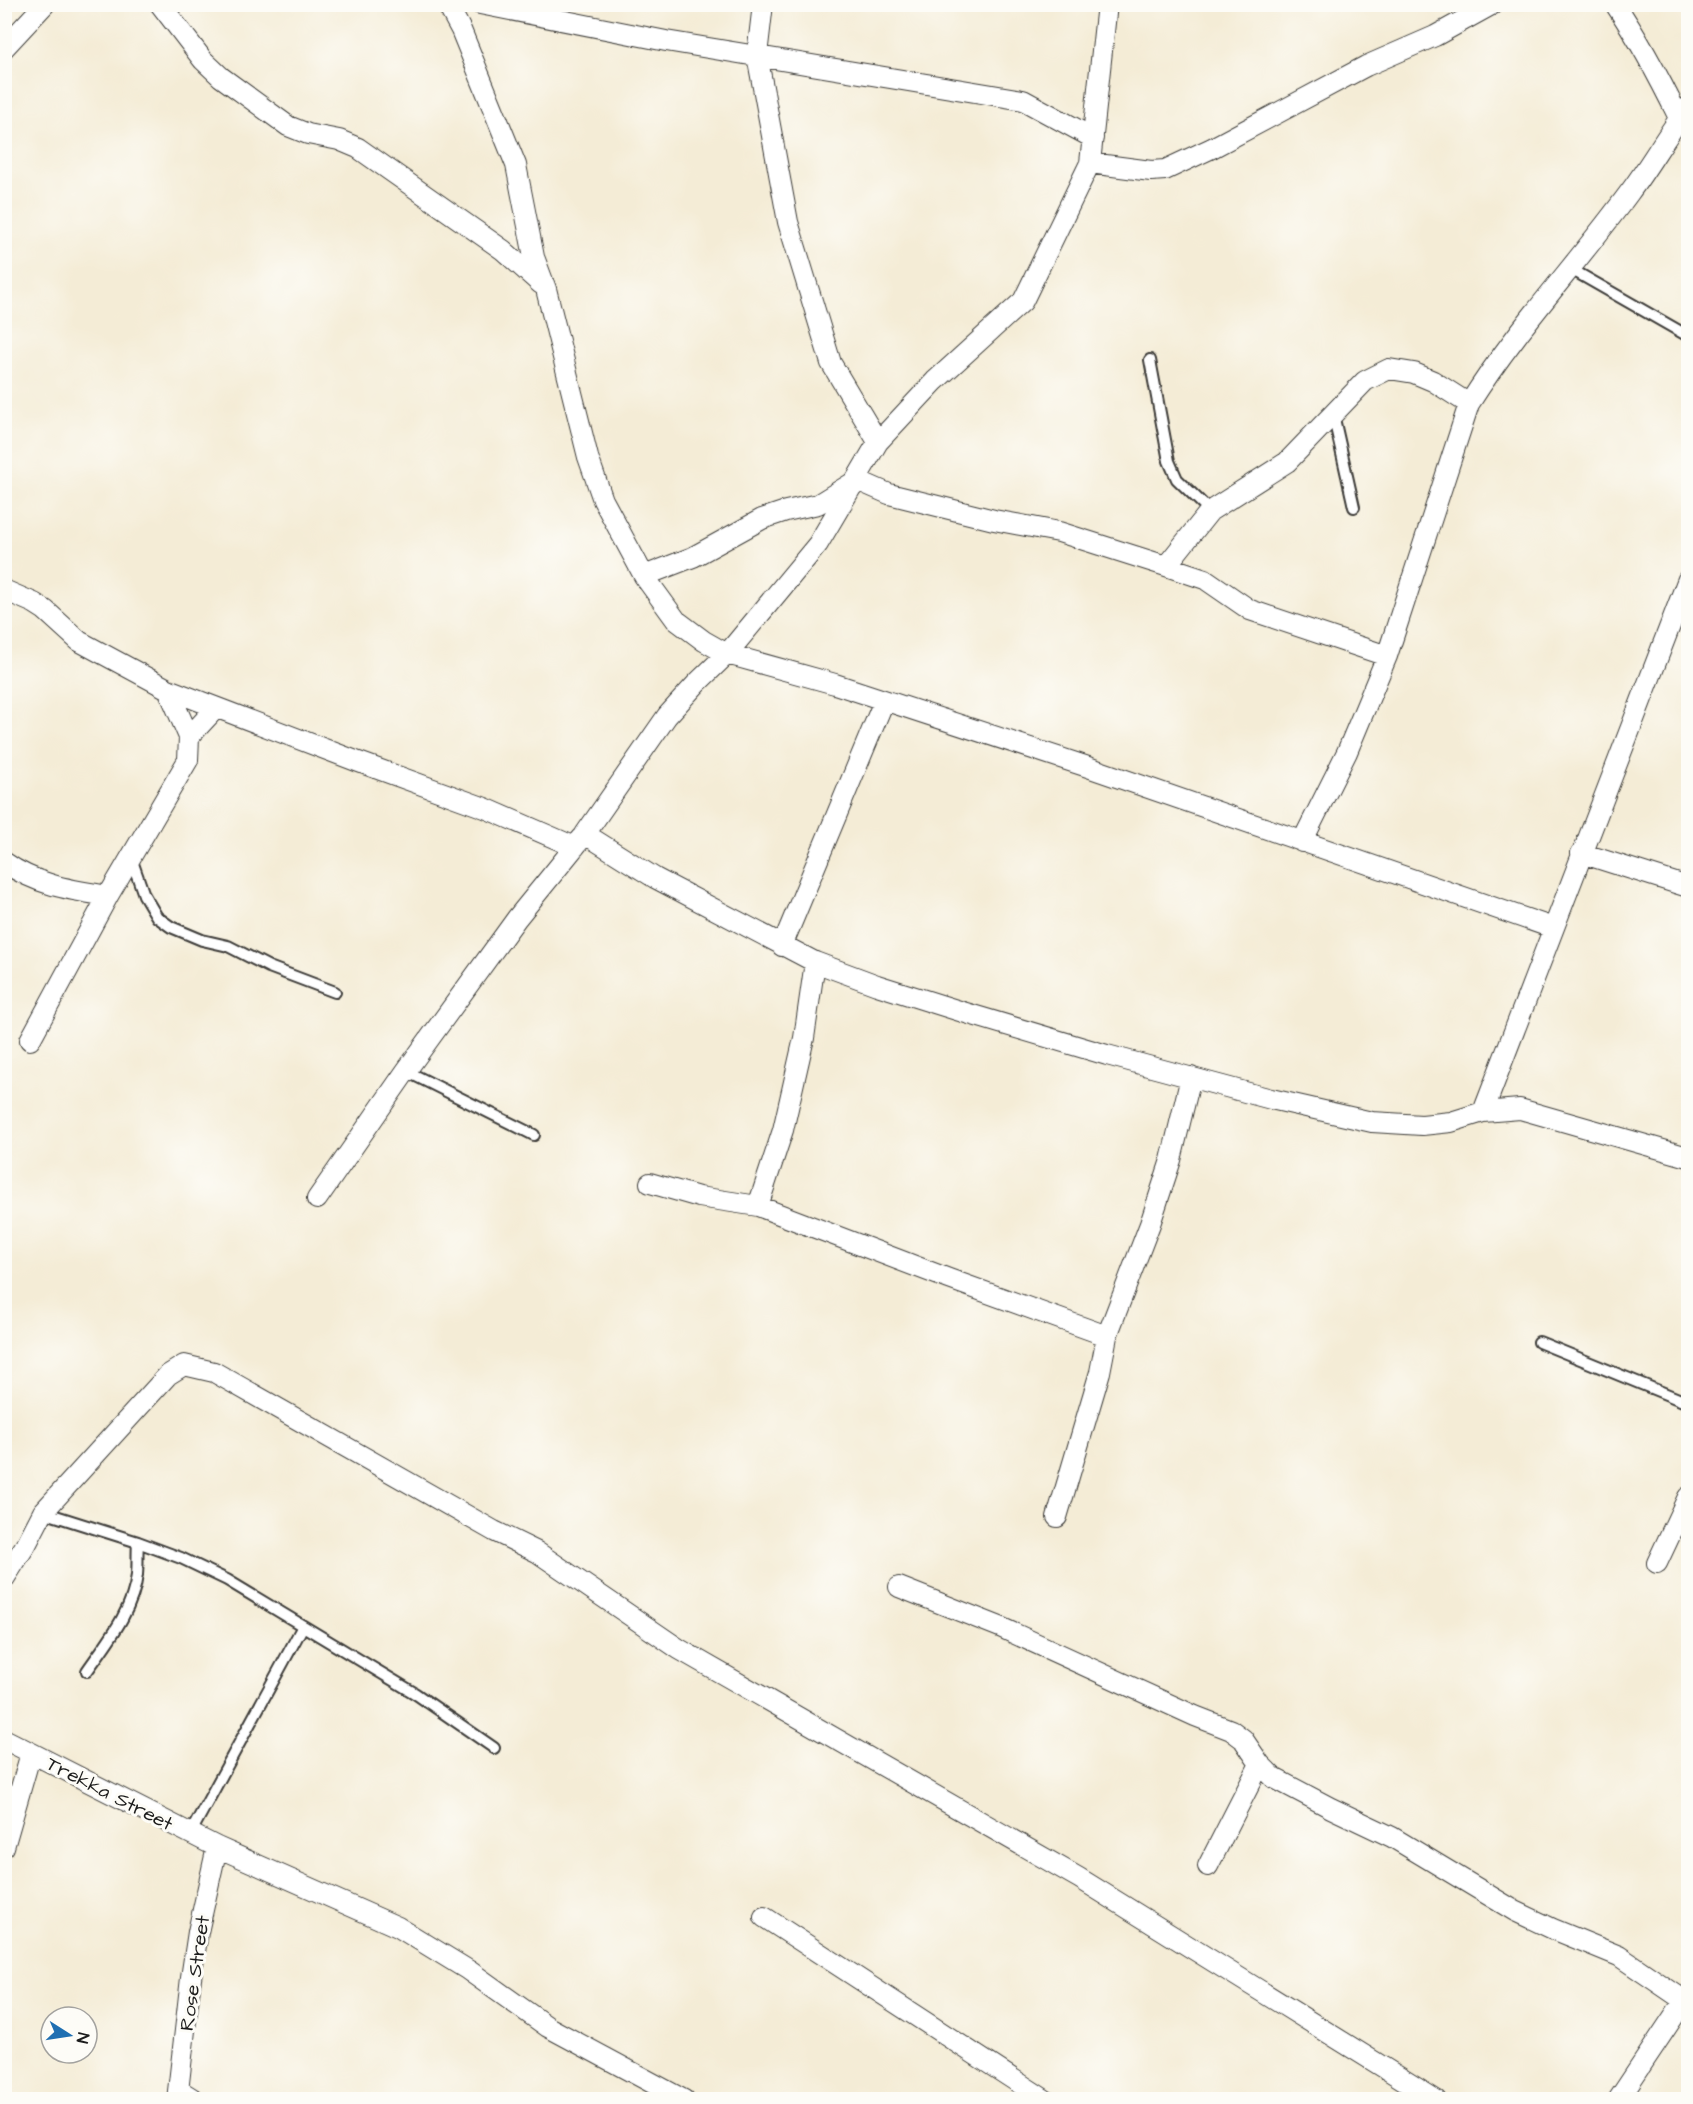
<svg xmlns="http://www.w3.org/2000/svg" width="1693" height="2104" viewBox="0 0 1693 2104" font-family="'Architects Daughter',sans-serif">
<rect width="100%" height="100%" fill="#fdfcf7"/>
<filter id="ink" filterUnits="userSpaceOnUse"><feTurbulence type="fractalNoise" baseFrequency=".0167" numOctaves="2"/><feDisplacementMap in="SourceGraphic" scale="12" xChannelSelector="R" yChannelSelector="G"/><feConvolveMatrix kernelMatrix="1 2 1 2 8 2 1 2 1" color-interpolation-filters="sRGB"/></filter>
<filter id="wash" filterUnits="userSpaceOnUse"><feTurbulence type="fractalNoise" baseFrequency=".008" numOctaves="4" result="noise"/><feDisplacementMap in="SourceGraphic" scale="24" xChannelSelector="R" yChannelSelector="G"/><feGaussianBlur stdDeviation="1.35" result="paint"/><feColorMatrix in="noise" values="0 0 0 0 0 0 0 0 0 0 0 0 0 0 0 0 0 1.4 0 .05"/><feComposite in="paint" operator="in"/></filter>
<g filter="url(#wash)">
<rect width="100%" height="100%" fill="#f4ecd6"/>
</g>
<g filter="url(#ink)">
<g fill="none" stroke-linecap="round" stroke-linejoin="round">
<defs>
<path id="lane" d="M1569 268 1688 336
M1150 360 1169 461 1177 479 1210 511
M1333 414 1354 507
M131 858 144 895 157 917 171 927 202 940 228 946 269 967 335 992
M406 1071 534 1135
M1539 1342 1688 1403
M43 1512 138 1542 181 1558 227 1580 416 1694 494 1748
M87 1671C107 1642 133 1611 137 1575 138 1564 137 1553 138 1542
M190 1834 303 1626"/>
<path id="street" d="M160 4 203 60 221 77 288 126 308 134 339 140 358 148 503 250 541 284
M447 4 461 30 516 165 534 257 546 289 588 457 603 500 644 576 676 620 704 641 727 654 835 684 1085 766 1553 928
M480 4 666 41 1023 100 1093 138
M763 4 757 55 788 222 831 363 878 442
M1107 4 1090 163 1023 301 935 381 878 442 818 544 727 654 697 683 667 716 585 834 655 878 815 962 877 985 966 1013 1107 1055 1271 1099 1372 1122 1422 1125 1451 1122 1483 1112 1520 1109 1688 1157
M1615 4C1640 41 1660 79 1679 118
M4 48 45 4
M1090 163 1151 171 1165 170 1212 148 1366 66 1435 36 1493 4
M1166 566 1210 511 1287 462 1365 381 1389 369 1414 373 1433 381 1469 404
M644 576 693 557 762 519 786 511 818 504 857 480 889 494 994 520 1059 532 1166 566 1205 579 1250 610 1387 656
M4 590 34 603 45 610 79 641 168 689 356 761 485 808 575 847
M189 737 216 708
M1302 842 1347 752 1387 656 1469 404C1516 329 1577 264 1629 193 1650 165 1667 134 1688 107
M1581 853 1688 887
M4 862C36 885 71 890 108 896
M782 946 884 701
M30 1040 108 896 188 760 189 737 168 689
M1483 1112 1688 579
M650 1183 699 1197 758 1206 949 1279 1107 1336
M317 1199 406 1071 517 918 582 838
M758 1206 783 1130 804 1038 815 962
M1057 1517 1100 1372 1107 1336 1150 1224 1171 1160 1191 1077
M1657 1563 1688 1497
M4 1579 27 1543 43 1512 168 1375 184 1365 214 1372 494 1531 537 1552 679 1649 1079 1878 1436 2100
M899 1587 1000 1627 1195 1716 1231 1730 1243 1739 1260 1764 1274 1778 1331 1808 1392 1837 1515 1911 1553 1929 1619 1956 1685 2001
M4 1739 217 1847 398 1927 468 1970 548 2027 684 2100
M4 1847 31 1753
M1208 1866 1260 1764
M764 1917 1045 2100
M179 2090 195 2100
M177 2100 191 1978 198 1932 217 1847
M1618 2100 1688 1995"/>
</defs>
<!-- lane casing -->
<use href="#lane" stroke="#3c3b38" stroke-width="14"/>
<!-- street casing -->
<use href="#street" stroke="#3c3b38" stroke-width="22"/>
<!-- lane -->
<use href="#lane" stroke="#fff" stroke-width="10"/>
<!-- street -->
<use href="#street" stroke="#fff" stroke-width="20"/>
</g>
</g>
<g text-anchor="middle" stroke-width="6" stroke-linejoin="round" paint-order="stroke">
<!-- street labels -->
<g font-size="20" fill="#1c1c1c" stroke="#fdfcf7">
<text transform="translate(110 1793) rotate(27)" y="7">Trekka Street</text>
<text transform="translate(194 1973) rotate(-82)" y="7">Rose Street</text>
</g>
</g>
<!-- margin -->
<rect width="1693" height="2104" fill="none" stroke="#fdfcf7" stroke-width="24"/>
<!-- north arrow -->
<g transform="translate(69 2035) rotate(102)"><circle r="28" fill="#fdfcf7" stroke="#a3a29f" stroke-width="1.5"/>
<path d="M0-4.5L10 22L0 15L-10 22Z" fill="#1f6fb2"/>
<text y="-9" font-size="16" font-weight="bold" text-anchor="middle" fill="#1c1c1c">N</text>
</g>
</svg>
